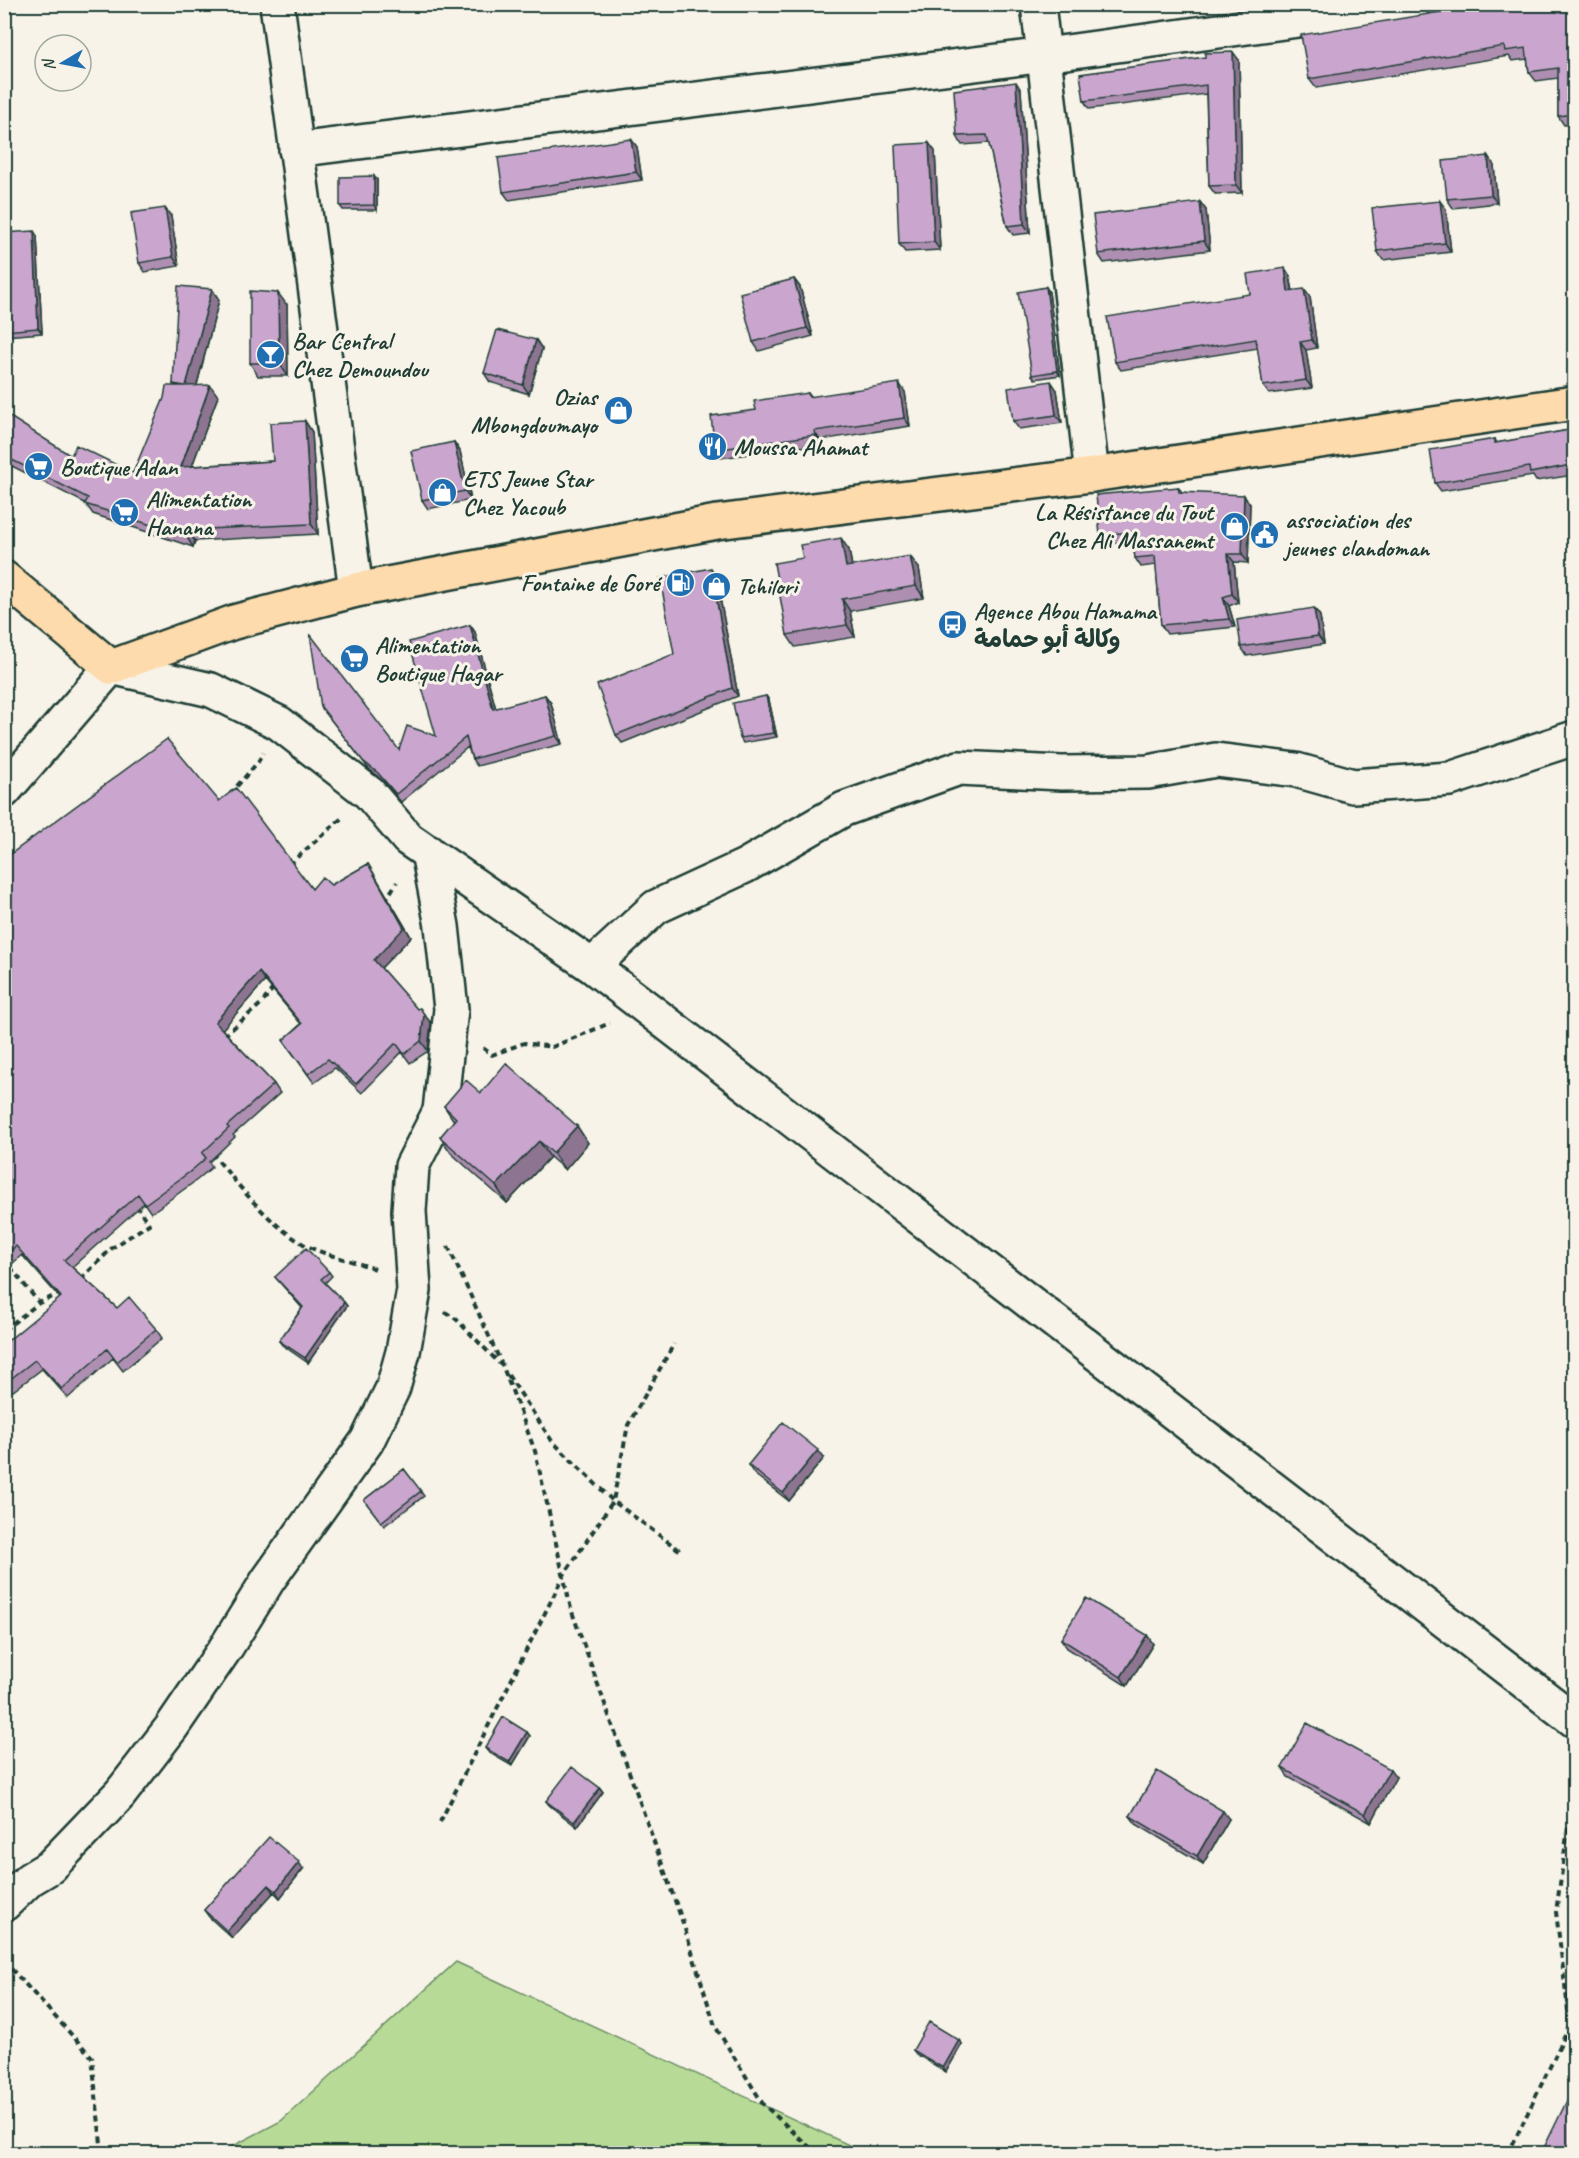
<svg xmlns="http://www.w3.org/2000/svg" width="1579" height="2158" viewBox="0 0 1579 2158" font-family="Caveat,'Playpen Sans Arabic',sans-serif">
  <rect width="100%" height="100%" fill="#f7f3e8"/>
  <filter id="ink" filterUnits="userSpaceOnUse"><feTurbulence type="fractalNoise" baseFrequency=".0167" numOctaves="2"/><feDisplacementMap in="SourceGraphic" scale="12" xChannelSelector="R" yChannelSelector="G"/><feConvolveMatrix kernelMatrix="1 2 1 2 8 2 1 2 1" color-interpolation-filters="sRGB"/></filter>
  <g filter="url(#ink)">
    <path fill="#b7db96" stroke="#6b8c65" stroke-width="1.5" d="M 456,1962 L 866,2153 L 220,2153 L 281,2121 Z"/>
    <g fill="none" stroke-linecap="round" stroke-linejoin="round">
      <defs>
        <path id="street" d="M 277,4 L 356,590
          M 1038,4 L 1092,475
          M 296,150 L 1045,55 L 1413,4
          M 111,667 L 211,690 L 279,723 L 369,793 L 408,839 L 592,966 L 1574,1720
          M 592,966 L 656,907 L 745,866 L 844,809 L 959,768 L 1062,773 L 1148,772 L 1216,760 L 1296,770 L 1353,786 L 1450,779 L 1574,738
          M 4,1904 L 30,1879 L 50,1867 L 120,1794 L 171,1728 L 227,1646 L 268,1580 L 367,1441 L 393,1388 L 403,1352 L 414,1290 L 409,1211 L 412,1166 L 440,1111 L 451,1009 L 442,926 L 428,852"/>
        <path id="secondary" d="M 4,791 L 111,667"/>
        <path id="primary" d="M 4,578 L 111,667 L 234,622 L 356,590 L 717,522 L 1092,475 L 1574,403"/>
      </defs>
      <use href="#street" stroke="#1f3d34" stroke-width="38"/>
      <use href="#secondary" stroke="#1f3d34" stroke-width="38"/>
      <use href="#primary" stroke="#1f3d34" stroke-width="38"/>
      <path stroke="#1f3d34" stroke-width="4" stroke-dasharray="6 4.5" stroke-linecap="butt" d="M 230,794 L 258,762 L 263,753
        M 290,865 L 295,859 L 342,818
        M 385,901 L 397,882
        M 224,1036 L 262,1003 L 274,987
        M 483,1048 L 492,1055 L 524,1043 L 552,1047 L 610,1023
        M 212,1153 C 238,1185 277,1235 316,1250 C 336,1258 358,1262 378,1270
        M 448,1246 L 503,1367 L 535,1451 L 571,1609 L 683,1923 L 715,2026 L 763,2104 L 817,2154
        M 4,1259 L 39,1303
        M 81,1279 L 112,1248 L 149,1224 L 135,1204
        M 445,1312 L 456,1319 L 500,1364
        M 4,1330 L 39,1303 L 60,1293
        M 508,1375 L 552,1441 L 613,1501 L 682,1552
        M 440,1822 L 564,1575 L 613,1501 L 628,1425 L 674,1344
        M 4,1961 L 92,2057 L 101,2144 L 100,2154
        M 1508,2154 L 1570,2025 L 1556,1912 L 1574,1786"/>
      <use href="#street" stroke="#f7f3e8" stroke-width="33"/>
      <use href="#secondary" stroke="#f7f3e8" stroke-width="33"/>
      <use href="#primary" stroke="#fedbac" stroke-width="33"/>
    </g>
    <path fill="#ae8fb2" stroke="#1f3d34" stroke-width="1.5" d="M 1575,4 L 1575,124 L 1564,125 L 1558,116 L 1558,78 L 1536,81 L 1529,72 L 1527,59 L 1512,61 L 1509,56 L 1316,88 L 1309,79 Z
      M 1239,60 L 1242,193 L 1215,194 L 1209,186 L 1206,94 L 1089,109 L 1084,101 Z
      M 1021,90 L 1030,233 L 1013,235 L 1007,226 L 989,143 L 962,145 L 957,136 Z
      M 631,139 L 637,147 L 642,180 L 509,200 L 503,192 Z
      M 935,151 L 940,250 L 905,252 L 899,244 Z
      M 1494,165 L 1497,203 L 1453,208 L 1447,199 Z
      M 377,180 L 377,210 L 343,210 L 340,206 Z
      M 1200,202 L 1206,210 L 1210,250 L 1104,263 L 1098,254 Z
      M 1446,209 L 1451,252 L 1383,260 L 1377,251 Z
      M 171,216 L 179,266 L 145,272 L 139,263 Z
      M 4,233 L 37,236 L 42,333 L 5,336 L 4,335 Z
      M 1290,276 L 1293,291 L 1310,297 L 1317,348 L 1306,350 L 1312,388 L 1269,394 L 1263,386 L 1258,348 L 1121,370 L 1115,362 L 1250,294 Z
      M 794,279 L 800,287 L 813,336 L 759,351 L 753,342 Z
      M 1046,287 L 1049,292 L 1060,375 L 1035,379 L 1032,375 Z
      M 212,289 L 219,300 L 197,385 L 218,396 L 192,466 L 273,461 L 305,421 L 312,432 L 318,534 L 195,541 L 193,547 L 93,514 L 85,503 L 12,466 L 11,468 L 4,464 L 4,413 L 71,456 L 133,473 L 175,386 L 173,384 Z
      M 287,305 L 288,376 L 258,376 L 250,363 Z
      M 536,340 L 542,349 L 529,394 L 490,382 L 484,373 Z
      M 1057,390 L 1062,423 L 1019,429 L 1013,421 Z
      M 905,392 L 910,426 L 820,440 L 821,444 L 721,458 L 715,450 L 756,410 L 808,393 L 811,397 Z
      M 1575,429 L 1575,478 L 1573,475 L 1536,481 L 1533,476 L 1441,491 L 1435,483 L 1495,439 L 1497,443 Z
      M 454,442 L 460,451 L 471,500 L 428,509 L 422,500 Z
      M 1178,487 L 1182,492 L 1250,504 L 1248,563 L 1234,562 L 1238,602 L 1229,606 L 1235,627 L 1167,634 L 1161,625 L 1156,565 L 1141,567 L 1135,558 L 1133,541 L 1106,544 L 1100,535 Z
      M 849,550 L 852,566 L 919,568 L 924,598 L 850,611 L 855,637 L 795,647 L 787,635 Z
      M 716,576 L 738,696 L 622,743 L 616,735 L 674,654 Z
      M 1314,608 L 1320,616 L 1324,644 L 1247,656 L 1241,647 Z
      M 470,625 L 475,632 L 496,709 L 545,695 L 551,703 L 562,744 L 477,766 L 472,759 L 468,747 L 401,802 L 383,781 L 369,769 L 321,707 L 399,750 L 436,736 Z
      M 766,696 L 769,700 L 777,737 L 743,743 L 740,738 Z
      M 219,801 L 312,889 L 331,885 L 368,864 L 374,874 L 411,937 L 381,968 L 417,1009 L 431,1023 L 428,1051 L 410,1063 L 402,1052 L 362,1093 L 335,1068 L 314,1083 L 283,1040 L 301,1024 L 265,981 L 222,1029 L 274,1084 L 280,1093 L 233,1135 L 235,1137 L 209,1162 L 212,1167 L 197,1180 L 151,1213 L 144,1203 L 72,1267 L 117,1308 L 156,1329 L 162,1338 L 123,1371 L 113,1358 L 68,1398 L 42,1369 L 4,1398 L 4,1344 L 60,1298 L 22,1255 L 4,1271 L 4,859 Z
      M 481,1093 L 577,1126 L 588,1143 L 565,1170 L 550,1157 L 507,1203 L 451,1153 L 440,1137 L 454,1121 L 444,1106 Z
      M 329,1272 L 332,1276 L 325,1283 L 344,1302 L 347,1306 L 308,1363 L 282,1345 L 279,1341 L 302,1308 L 275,1277 Z
      M 824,1458 L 789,1501 L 754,1474 L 748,1465 Z
      M 404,1469 L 424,1496 L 384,1526 L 364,1500 Z
      M 1147,1635 L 1153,1644 L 1127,1686 L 1067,1648 L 1061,1639 Z
      M 527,1732 L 530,1736 L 512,1766 L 488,1752 L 485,1748 Z
      M 1282,1768 L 1396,1777 L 1371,1823 L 1288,1777 Z
      M 600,1788 L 603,1792 L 577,1827 L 549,1805 L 546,1801 Z
      M 1130,1816 L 1229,1819 L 1203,1864 L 1136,1824 Z
      M 303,1869 L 280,1898 L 274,1892 L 232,1938 L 209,1917 L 204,1910 Z
      M 962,2044 L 946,2072 L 916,2054 L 913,2050 Z"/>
    <path fill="#8d7491" stroke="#1f3d34" stroke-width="1.5" d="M 1233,52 L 1239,60 L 1242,193 L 1236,185 Z
      M 1016,82 L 1021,90 L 1030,233 L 1024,224 Z
      M 631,139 L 637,147 L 642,180 L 636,172 Z
      M 929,143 L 935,151 L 940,250 L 934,242 Z
      M 1488,156 L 1494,165 L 1497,203 L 1491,195 Z
      M 374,176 L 377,180 L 377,210 L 374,205 Z
      M 1440,201 L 1446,209 L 1451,252 L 1445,243 Z
      M 1200,202 L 1206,210 L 1210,250 L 1204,241 Z
      M 165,208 L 171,216 L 179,266 L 173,257 Z
      M 34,231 L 37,236 L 42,333 L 38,328 Z
      M 1285,268 L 1290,276 L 1294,299 L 1288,291 Z
      M 794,279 L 800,287 L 813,336 L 807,328 Z
      M 1046,287 L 1049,292 L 1060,375 L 1057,371 Z
      M 212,289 L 219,300 L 194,396 L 186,386 Z
      M 1304,289 L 1310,297 L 1317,348 L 1312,340 Z
      M 278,293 L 287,305 L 288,376 L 279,363 Z
      M 536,340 L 542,349 L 529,394 L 523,385 Z
      M 1300,342 L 1306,350 L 1312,388 L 1306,380 Z
      M 1051,381 L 1057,390 L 1062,423 L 1056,415 Z
      M 899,383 L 905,392 L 910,426 L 904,418 Z
      M 210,385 L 218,396 L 188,477 L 181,467 Z
      M 305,421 L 312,432 L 318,534 L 311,524 Z
      M 814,431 L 820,440 L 821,444 L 815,435 Z
      M 454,442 L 460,451 L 471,500 L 465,491 Z
      M 4,456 L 12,466 L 11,468 L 4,459 Z
      M 1244,495 L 1250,504 L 1248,563 L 1242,554 Z
      M 187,530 L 195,541 L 193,547 L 186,536 Z
      M 841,538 L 849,550 L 854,579 L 846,567 Z
      M 1228,554 L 1234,562 L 1238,602 L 1232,594 Z
      M 910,556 L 919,568 L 924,598 L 916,586 Z
      M 711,568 L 716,576 L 738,696 L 732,688 Z
      M 1223,597 L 1229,606 L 1235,627 L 1229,619 Z
      M 842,599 L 850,611 L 855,637 L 847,625 Z
      M 1314,608 L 1320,616 L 1324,644 L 1318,636 Z
      M 470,625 L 475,632 L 498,717 L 493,709 Z
      M 545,695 L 551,703 L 562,744 L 556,736 Z
      M 766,696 L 769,700 L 777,737 L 774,733 Z
      M 368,864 L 374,874 L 411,937 L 380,969 L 374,960 Z
      M 259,972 L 265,981 L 221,1031 L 215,1022 Z
      M 424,1014 L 431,1023 L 428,1051 L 421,1041 Z
      M 577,1126 L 588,1143 L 565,1170 L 553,1153 Z
      M 539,1141 L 550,1157 L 507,1203 L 496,1186 Z
      M 344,1302 L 347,1306 L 308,1363 L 305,1358 Z
      M 818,1450 L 824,1458 L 789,1501 L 783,1493 Z
      M 1147,1635 L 1153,1644 L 1127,1686 L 1121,1677 Z
      M 527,1732 L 530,1736 L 512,1766 L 509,1762 Z
      M 1390,1769 L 1396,1777 L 1371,1823 L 1365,1814 Z
      M 600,1788 L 603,1792 L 577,1827 L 574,1822 Z
      M 1223,1811 L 1229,1819 L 1203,1864 L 1197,1856 Z
      M 299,1862 L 303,1869 L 280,1898 L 276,1891 Z
      M 269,1885 L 274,1892 L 232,1938 L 227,1931 Z
      M 959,2040 L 962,2044 L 946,2072 L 943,2068 Z"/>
    <path fill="#caa6cf" stroke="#1f3d34" stroke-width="1.5" d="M 1489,4 L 1575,4 L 1575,114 L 1558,116 L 1558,68 L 1529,72 L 1526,48 L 1505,51 L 1504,46 L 1309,79 L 1301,35 Z
      M 1233,52 L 1236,185 L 1209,186 L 1206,85 L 1084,101 L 1080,74 L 1205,57 L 1205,53 Z
      M 1016,82 L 1024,224 L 1007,226 L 987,135 L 957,136 L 954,90 Z
      M 631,139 L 636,172 L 503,192 L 498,158 Z
      M 929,143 L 934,242 L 899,244 L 895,145 Z
      M 1488,156 L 1491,195 L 1447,199 L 1443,161 Z
      M 374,176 L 374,205 L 340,206 L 340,177 Z
      M 1440,201 L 1445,243 L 1377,251 L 1372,208 Z
      M 1200,202 L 1204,241 L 1098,254 L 1093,215 Z
      M 165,208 L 173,257 L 139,263 L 131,213 Z
      M 34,231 L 38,328 L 4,331 L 4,233 Z
      M 1285,268 L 1288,291 L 1304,289 L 1312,340 L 1300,342 L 1306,380 L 1263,386 L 1256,339 L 1115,362 L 1107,317 L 1250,294 L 1247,274 Z
      M 794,279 L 807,328 L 753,342 L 740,293 Z
      M 178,286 L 212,289 L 186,386 L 210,385 L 181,467 L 273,461 L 270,423 L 305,421 L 311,524 L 187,530 L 186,536 L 85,504 L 88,498 L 4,456 L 4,413 L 71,456 L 76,445 L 133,473 L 164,398 L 166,386 L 185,386 L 173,384 Z
      M 1046,287 L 1057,371 L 1032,375 L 1018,292 Z
      M 250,291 L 278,293 L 279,363 L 250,363 Z
      M 497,330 L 536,340 L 523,385 L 484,373 Z
      M 1051,381 L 1056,415 L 1013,421 L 1008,388 Z
      M 899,383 L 904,418 L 814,431 L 815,435 L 715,450 L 711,416 L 756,410 L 754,401 L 808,393 L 809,397 Z
      M 1575,429 L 1575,476 L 1573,476 L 1571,465 L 1530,473 L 1529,467 L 1435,483 L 1430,450 L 1495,439 L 1495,443 Z
      M 454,442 L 465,491 L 422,500 L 411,451 Z
      M 1178,487 L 1179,492 L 1244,495 L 1242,554 L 1228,554 L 1232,594 L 1223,597 L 1229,619 L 1161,625 L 1155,556 L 1135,558 L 1132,532 L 1100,535 L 1096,495 Z
      M 841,538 L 846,567 L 910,556 L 916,586 L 842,599 L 847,625 L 787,635 L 774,563 L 803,558 L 800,545 Z
      M 711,568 L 732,688 L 616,735 L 597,685 L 674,654 L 660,578 Z
      M 1314,608 L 1318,636 L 1241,647 L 1237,620 Z
      M 470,625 L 493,709 L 545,695 L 556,736 L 472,759 L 466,737 L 396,794 L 378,773 L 363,761 L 321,707 L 310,634 L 399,750 L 407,726 L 436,736 L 409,642 Z
      M 766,696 L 774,733 L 740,738 L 733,703 Z
      M 167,739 L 219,801 L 236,788 L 312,889 L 322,877 L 331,885 L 368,864 L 404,928 L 374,960 L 417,1009 L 420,1008 L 424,1014 L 421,1041 L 404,1054 L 396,1043 L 356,1084 L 328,1059 L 308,1074 L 283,1040 L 302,1024 L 259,972 L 215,1022 L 274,1084 L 227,1126 L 229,1128 L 202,1153 L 206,1158 L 191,1171 L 145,1204 L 138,1194 L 64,1260 L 117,1308 L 129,1297 L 156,1329 L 117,1362 L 107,1349 L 62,1389 L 35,1360 L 4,1384 L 4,1344 L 61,1297 L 16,1246 L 4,1256 L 4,859 Z
      M 506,1063 L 577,1126 L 553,1153 L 539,1141 L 496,1186 L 440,1137 L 456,1118 L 444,1106 L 466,1080 L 481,1093 Z
      M 306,1248 L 329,1272 L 321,1279 L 344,1302 L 305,1358 L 279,1341 L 303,1307 L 275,1277 Z
      M 783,1422 L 818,1450 L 783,1493 L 748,1465 Z
      M 404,1469 L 421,1491 L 381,1522 L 364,1500 Z
      M 1086,1598 L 1147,1635 L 1121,1677 L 1061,1639 Z
      M 503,1717 L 527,1732 L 509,1762 L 485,1748 Z
      M 1307,1723 L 1390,1769 L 1365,1814 L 1282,1768 Z
      M 572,1767 L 600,1788 L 574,1822 L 546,1801 Z
      M 1157,1771 L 1223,1811 L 1197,1856 L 1130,1816 Z
      M 269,1837 L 299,1862 L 276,1891 L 269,1885 L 227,1931 L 204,1910 Z
      M 929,2022 L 959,2040 L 943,2068 L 913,2050 Z
      M 1575,2084 L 1575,2154 L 1541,2154 Z
      M 1329,2147 L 1340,2154 L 1325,2154 Z
      M 55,2148 L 59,2154 L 48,2154 Z"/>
  </g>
  <defs>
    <symbol id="bar-disc" viewBox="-11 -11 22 22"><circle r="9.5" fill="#1f6fb2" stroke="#f7f3e8"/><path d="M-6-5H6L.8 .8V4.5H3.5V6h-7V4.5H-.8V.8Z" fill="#fff"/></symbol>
    <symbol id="shop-disc" viewBox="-11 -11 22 22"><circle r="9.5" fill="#1f6fb2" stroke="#f7f3e8"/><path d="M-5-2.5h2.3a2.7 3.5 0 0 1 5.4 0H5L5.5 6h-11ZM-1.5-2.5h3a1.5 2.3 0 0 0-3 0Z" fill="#fff"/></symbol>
    <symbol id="restaurant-disc" viewBox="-11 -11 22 22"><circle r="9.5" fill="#1f6fb2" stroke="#f7f3e8"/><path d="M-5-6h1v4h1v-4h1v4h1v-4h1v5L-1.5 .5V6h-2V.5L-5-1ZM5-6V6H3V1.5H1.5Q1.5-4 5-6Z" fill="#fff"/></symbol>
    <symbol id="supermarket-disc" viewBox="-11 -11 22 22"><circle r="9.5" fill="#1f6fb2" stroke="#f7f3e8"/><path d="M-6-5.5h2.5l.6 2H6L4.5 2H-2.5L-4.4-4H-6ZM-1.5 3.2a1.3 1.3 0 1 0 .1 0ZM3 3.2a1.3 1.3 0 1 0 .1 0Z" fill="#fff"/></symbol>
    <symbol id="civic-disc" viewBox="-11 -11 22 22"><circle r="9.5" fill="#1f6fb2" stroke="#f7f3e8"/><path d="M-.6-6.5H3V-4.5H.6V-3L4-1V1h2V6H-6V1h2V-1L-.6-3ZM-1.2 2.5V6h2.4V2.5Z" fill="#fff"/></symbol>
    <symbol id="fuel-disc" viewBox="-11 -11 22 22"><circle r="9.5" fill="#1f6fb2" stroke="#f7f3e8"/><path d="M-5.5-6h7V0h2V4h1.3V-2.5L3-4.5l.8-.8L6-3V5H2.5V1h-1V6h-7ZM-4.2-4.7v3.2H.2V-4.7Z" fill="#fff"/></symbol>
    <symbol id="bus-disc" viewBox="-11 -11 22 22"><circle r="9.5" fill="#1f6fb2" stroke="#f7f3e8"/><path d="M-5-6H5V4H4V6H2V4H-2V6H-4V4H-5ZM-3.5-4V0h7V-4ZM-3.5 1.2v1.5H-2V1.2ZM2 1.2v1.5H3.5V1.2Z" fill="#fff"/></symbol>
  </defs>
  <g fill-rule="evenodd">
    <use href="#bar-disc" x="254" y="338" width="33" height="33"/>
    <use href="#shop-disc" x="602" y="394" width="33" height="33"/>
    <use href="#restaurant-disc" x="696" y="430" width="33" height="33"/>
    <use href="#supermarket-disc" x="22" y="450" width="33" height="33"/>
    <use href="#shop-disc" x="426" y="476" width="33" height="33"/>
    <use href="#supermarket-disc" x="108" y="496" width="33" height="33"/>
    <use href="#shop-disc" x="1218" y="510" width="33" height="33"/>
    <use href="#civic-disc" x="1248" y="518" width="33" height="33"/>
    <use href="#fuel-disc" x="664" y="566" width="33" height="33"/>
    <use href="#shop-disc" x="700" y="570" width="33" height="33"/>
    <use href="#bus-disc" x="936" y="608" width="33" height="33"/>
    <use href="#supermarket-disc" x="338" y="642" width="33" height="33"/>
  </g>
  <g text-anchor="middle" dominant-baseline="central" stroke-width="6" stroke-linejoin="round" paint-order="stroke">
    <g font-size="24" font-weight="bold" fill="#1f3d34" stroke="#f7f3e8" text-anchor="start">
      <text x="292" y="341">Bar Central<tspan x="292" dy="28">Chez Demoundou</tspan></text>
      <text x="597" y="397" text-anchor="end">Ozias<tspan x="597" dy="28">Mbongdoumayo</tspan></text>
      <text x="734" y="447">Moussa Ahamat</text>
      <text x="60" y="467">Boutique Adan</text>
      <text x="463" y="479">ETS Jeune Star<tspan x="463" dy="28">Chez Yacoub</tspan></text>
      <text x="146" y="499">Alimentation<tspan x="146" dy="28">Hanana</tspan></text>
      <text x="1213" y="512" text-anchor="end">La Résistance du Tout<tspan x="1213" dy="28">Chez Ali Massanemt</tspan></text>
      <text x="1285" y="520">association des<tspan x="1285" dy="28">jeunes clandoman</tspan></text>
      <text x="659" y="583" text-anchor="end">Fontaine de Goré</text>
      <text x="737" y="586">Tchilori</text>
      <text x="974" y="611">Agence Abou Hamama<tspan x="974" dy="28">وكالة أبو حمامة</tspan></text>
      <text x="375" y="645">Alimentation<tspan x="375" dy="28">Boutique Hagar</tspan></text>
    </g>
  </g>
  <rect width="1579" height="2158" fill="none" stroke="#f7f3e8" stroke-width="24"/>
  <rect x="12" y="12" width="1555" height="2134" fill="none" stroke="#1f3d34" stroke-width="2" filter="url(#ink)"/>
  <g transform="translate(63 63) rotate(260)"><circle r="28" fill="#f7f3e8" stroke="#a1aaa0" stroke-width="1.5"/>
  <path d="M0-4.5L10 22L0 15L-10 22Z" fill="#1f6fb2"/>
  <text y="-9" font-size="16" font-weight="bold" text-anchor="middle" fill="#1f3d34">N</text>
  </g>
</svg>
